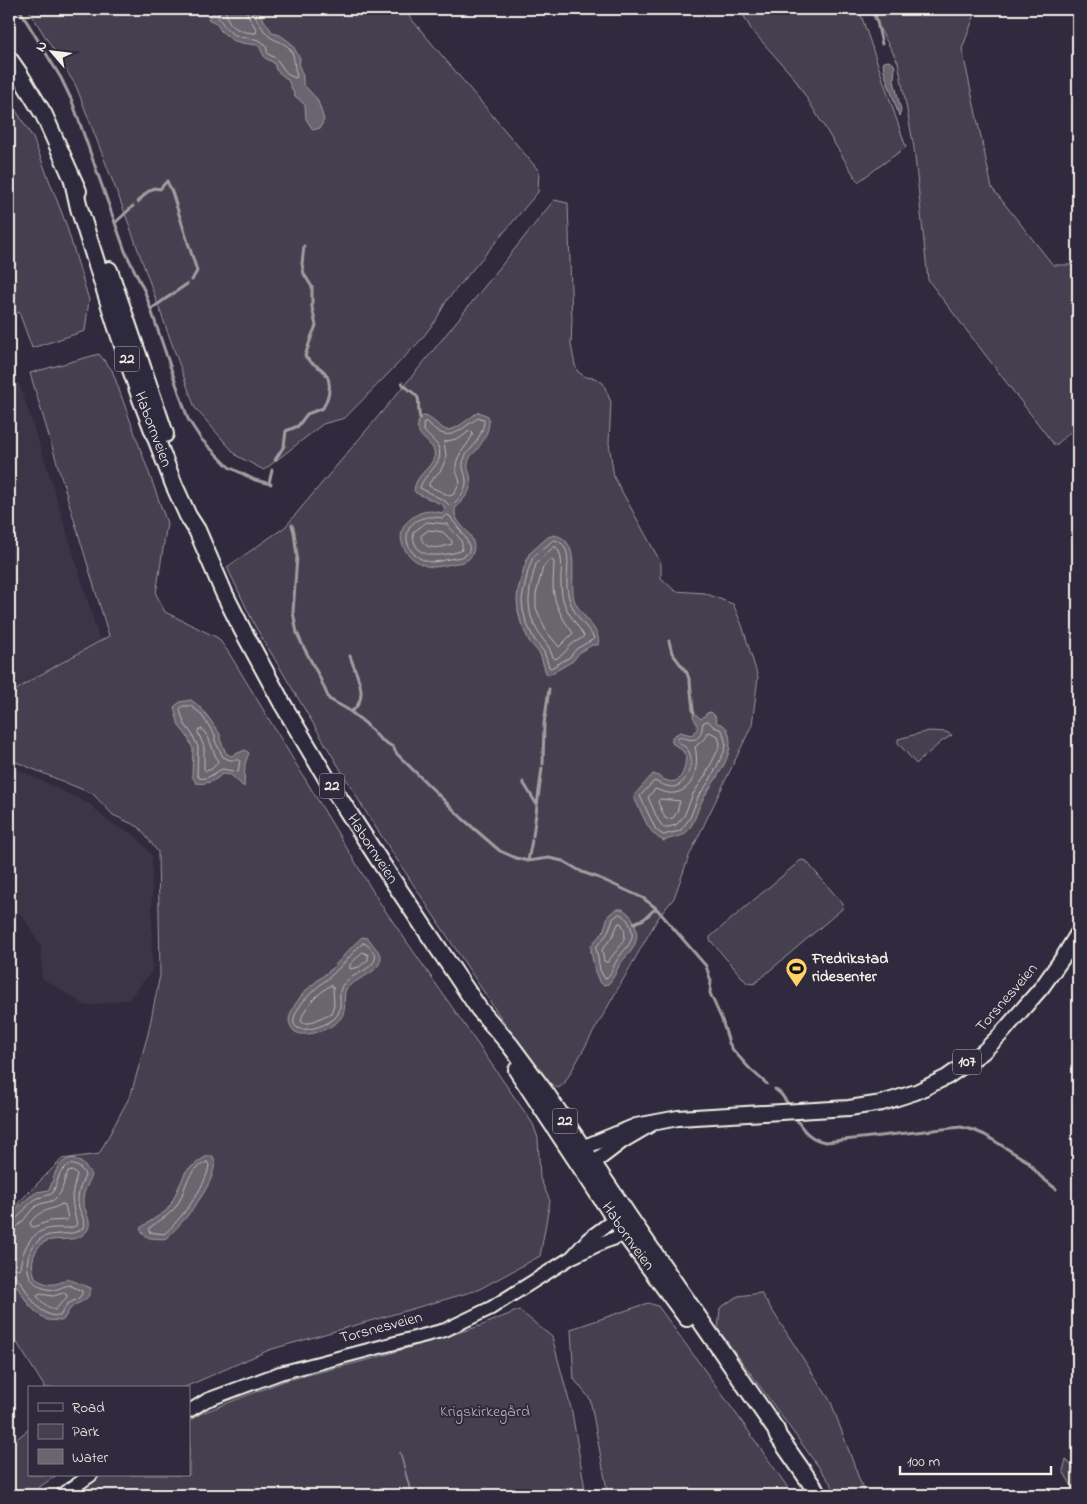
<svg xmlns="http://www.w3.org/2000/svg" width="1087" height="1504" viewBox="0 0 1087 1504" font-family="'Indie Flower',sans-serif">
  <rect width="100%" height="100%" fill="#2f2a3d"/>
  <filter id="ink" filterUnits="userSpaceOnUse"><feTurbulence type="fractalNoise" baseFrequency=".02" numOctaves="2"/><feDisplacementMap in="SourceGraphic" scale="10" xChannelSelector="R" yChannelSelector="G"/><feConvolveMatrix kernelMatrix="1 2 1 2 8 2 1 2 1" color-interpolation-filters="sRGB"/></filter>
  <g filter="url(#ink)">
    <path fill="#3b3647" d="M 19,383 L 48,470 L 100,641 L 31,679 L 9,694 L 9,386 Z
      M 9,765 L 91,805 L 108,822 L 135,835 L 152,856 L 152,971 L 129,999 L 86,1006 L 42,978 L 41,946 L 22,915 L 9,909 Z"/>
    <path fill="#454050" stroke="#9c989c" d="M 28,9 L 403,9 L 539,171 L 538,192 L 447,300 L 436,320 L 420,341 L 345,418 L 323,424 L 264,470 L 237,456 L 195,408 L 123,208 L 76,86 Z
      M 740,9 L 859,9 L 906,147 L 858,182 L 795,79 L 751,29 Z
      M 869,9 L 977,9 L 962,49 L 992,188 L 1053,265 L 1078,265 L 1078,425 L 1055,446 L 928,280 L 914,148 L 898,62 Z
      M 9,99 L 33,138 L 66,224 L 89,300 L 85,331 L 32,348 L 19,312 L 9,316 Z
      M 554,200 L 568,203 L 572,320 L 571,345 L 575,365 L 578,372 L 586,377 L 595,378 L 603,383 L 611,402 L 609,443 L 614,477 L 661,563 L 661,578 L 675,591 L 704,593 L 733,604 L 742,625 L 758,677 L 752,725 L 689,856 L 674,898 L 658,918 L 564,1084 L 558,1088 L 547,1082 L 499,1015 L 367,814 L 255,626 L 227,567 L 285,527 L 423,363 Z
      M 99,354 L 112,370 L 167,523 L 156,594 L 165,612 L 218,638 L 229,653 L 380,903 L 533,1124 L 538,1138 L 540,1178 L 550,1201 L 540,1256 L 478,1290 L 269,1350 L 183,1388 L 43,1388 L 44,1386 L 9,1330 L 9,1219 L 19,1202 L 62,1159 L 99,1154 L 131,1094 L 148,1034 L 160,975 L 158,852 L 139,827 L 113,815 L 93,794 L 9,759 L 9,695 L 31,680 L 109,636 L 30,373 Z
      M 929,731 L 946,732 L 952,735 L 941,742 L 916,764 L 898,743 L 898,739 Z
      M 801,860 L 806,861 L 843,904 L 842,909 L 754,984 L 747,983 L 710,940 L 710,937 Z
      M 761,1293 L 831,1402 L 864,1492 L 862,1495 L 839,1495 L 718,1329 L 720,1308 L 738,1296 Z
      M 648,1303 L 658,1306 L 740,1419 L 793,1495 L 608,1495 L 590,1399 L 574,1379 L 571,1329 Z
      M 519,1310 L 552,1337 L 572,1412 L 586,1495 L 412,1495 L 400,1452 L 411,1495 L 73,1495 L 102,1475 L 189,1475 L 189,1421 L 202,1413 L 284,1381 L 375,1358 L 480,1326 Z
      M 29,1429 L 29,1475 L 57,1475 L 28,1495 L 9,1495 L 9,1445 Z
      M 1066,1459 L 1078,1474 L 1078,1495 L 1077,1495 L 1063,1471 Z"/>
    <path fill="#6a6670" stroke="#a19ea0" d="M 215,9 L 256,9 L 273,33 L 280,35 L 291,43 L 300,58 L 299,66 L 303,76 L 303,84 L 317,99 L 320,107 L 324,120 L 320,128 L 313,130 L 306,119 L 305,105 L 295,96 L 288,80 L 276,70 L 274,63 L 265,58 L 259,46 L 257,45 L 242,43 L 232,40 L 221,31 L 216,23 L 208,19 C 210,15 214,13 215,9 Z
      M 889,61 L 894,64 L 895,68 L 894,80 L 901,110 L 899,116 L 884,72 L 883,62 Z
      M 479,412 L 488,416 C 492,427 483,442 476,451 C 473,454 470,456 469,460 C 467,467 468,469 470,475 C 474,491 464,498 455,509 C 453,526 479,533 473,552 C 469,563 462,562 452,564 C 446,565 439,567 433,567 C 415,566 395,547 403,528 C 405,523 409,520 413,517 C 423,510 431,510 442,513 L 445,509 L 443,505 L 416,493 L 414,490 C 416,474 431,469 434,457 C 437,446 423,441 419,432 C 418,429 417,427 418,424 C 422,403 439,430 448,430 C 459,429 469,417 479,412 Z
      M 554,535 C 582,540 569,578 574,599 C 578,613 603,631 598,645 L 592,645 L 579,653 L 573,661 L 549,675 L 546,673 L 540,654 L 529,641 L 521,623 L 518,611 L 517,599 L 518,590 L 523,571 L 529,554 L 548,537 Z
      M 191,700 C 204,708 211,722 220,734 L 220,739 L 226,753 L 231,756 L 245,750 L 249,753 L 245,764 L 244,787 L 231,775 L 222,774 C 216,781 205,785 196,783 L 192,776 L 193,749 L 187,736 L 179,726 L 174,707 L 180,702 Z
      M 711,712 L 715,716 L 717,723 C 725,725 727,727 729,735 C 735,758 712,782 702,801 C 696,812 694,828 683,835 C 679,837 670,838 664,841 C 647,834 643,813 634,798 L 635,794 L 653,774 C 659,775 662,780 668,781 C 683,785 685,766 686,756 L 682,750 L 672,743 L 672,737 L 680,732 L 691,735 C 701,728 697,726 693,716 L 694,713 L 701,719 L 707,713 Z
      M 617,909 L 622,909 C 636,916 641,935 633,948 C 630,954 624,958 620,964 C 616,971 614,979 608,984 L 603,985 L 599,981 L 595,972 L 591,951 L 591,945 L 603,932 L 608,916 L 612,912 Z
      M 362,937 L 368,938 L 381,955 C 382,974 356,977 346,989 C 342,998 348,1008 341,1018 C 334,1028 303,1041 293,1030 C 291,1027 289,1024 289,1020 C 290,1011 296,1003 301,996 C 307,988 322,977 330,970 C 341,960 350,947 362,937 Z
      M 208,1156 L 213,1156 C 223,1177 181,1226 165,1239 L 150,1238 L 144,1235 L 140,1228 L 166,1211 L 171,1204 L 186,1171 L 202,1159 Z
      M 73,1158 L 82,1163 L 91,1173 C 90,1184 82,1191 83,1203 C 85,1212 94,1223 86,1232 C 72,1248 45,1229 35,1253 C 31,1262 32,1270 36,1279 C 50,1287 55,1285 68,1279 L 91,1288 C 89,1303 78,1301 71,1308 C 68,1311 66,1316 64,1319 L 61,1321 L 47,1320 L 37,1313 L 29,1305 L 9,1275 L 9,1221 L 18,1207 L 28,1198 L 37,1192 L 49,1190 C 56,1175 54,1162 73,1158 Z"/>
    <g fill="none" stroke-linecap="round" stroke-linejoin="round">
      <path stroke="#bdb9b8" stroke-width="1" d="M 220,9 L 218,17 C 223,24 227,31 235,35 C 244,40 261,36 266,46 C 267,49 267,52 268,54 C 272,56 276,58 278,61 C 284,69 287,76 296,78 L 297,76 C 293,66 296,57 290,49 C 283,41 276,42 269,36 C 264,32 253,15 253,9
        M 226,9 C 225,26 240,33 256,33 L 257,30 L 248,16 L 246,9
        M 479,418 L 484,419 C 485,428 477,441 472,448 C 469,451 466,453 465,457 C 460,468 465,470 466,480 C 467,491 458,501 450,506 L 445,501 L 420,488 C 423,474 444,465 439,449 C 436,438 419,434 424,422 L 427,422 C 431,425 435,430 439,432 C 455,441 466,423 479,418 Z
        M 470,431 L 473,433 C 469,446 457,452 456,466 C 455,472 459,477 460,482 L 454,494 L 450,496 L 429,486 L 429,483 L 441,470 L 445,461 L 446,455 L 444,442 L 460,438 Z
        M 447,515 L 450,516 C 456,528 487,555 455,558 C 447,559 439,562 432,562 C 397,558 397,509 442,518 Z
        M 427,522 L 447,524 C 453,533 466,539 461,551 C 442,556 413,562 413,533 Z
        M 429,530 L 443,532 L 452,541 L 452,544 C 441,548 423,552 421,536 Z
        M 555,540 C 574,545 566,571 567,586 C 568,600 573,611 582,622 C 586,627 591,632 594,638 L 592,640 L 576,649 L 570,657 L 551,668 L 549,667 L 544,652 L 534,639 L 526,622 L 523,610 L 522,599 L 528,571 L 533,557 L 551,542 Z
        M 554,547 L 556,547 C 565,557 560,573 561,586 C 562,610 573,617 584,636 C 581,640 575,641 571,645 C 564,652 565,654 555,659 C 551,656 551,650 548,646 C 524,616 526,599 536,564 L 539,560 Z
        M 550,560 L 552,560 L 554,562 C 554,570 553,578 553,586 C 554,605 562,618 573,633 L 559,647 L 546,631 L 536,608 L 536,594 L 543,567 Z
        M 183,706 L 191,706 L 200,713 L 215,735 L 215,741 L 223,757 L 230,760 L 240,760 L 238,772 L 222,769 C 214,773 208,780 199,778 L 197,774 L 198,747 L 192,734 L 184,723 L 180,710 Z
        M 708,721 L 714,727 L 722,730 L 726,745 L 724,752 L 710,780 L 698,797 L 690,818 L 680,831 L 663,835 L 656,830 L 640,796 L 654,781 C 660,783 666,787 673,787 C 686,786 695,763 689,752 C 687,747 682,745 678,742 L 677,739 L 681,737 C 695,742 701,741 703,723 Z
        M 199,729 L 202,729 L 208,737 L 218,762 L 212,769 L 206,771 L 204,769 L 204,747 L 198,732 Z
        M 709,732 L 718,736 L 720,744 L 718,750 L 705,776 L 693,794 L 684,816 L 676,825 L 664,828 L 658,820 L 648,797 L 655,789 C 661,791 668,794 675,793 C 696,789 699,763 695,747 L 703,740 Z
        M 661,799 L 680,801 L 677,812 L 673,818 L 667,819 L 665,818 L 658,802 L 659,800 Z
        M 619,914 C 624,915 625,917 628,921 C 639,940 626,946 617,960 C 613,966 611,976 605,979 L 600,970 L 596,947 L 607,934 L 613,919 Z
        M 619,923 L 621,923 C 632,939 616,949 608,962 L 606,962 L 604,961 L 602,950 L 612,937 Z
        M 363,943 C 369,944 373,952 376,956 C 373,971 354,973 345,982 C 334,992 346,1007 335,1018 C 323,1029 280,1040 298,1009 C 308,992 326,982 339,968 C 347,960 354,951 363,943 Z
        M 363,952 L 368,955 L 368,960 L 359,967 L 350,969 L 350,965 Z
        M 331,985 L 333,987 L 334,1005 L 331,1013 L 310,1023 L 303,1023 L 301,1021 C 304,1006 319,993 331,985 Z
        M 207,1162 L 209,1165 C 207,1185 180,1221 164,1234 L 149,1232 L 149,1228 C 157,1222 167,1217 174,1209 C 188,1192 182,1173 207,1162 Z
        M 62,1204 L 65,1205 L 68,1218 L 67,1220 L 50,1221 L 33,1227 L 31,1226 L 30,1223 C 41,1208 49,1212 62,1204 Z
        M 9,1223 C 17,1222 25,1207 33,1201 C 39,1196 46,1197 53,1193 L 60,1173 L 68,1165 C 75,1163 84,1169 85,1176 C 80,1186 76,1196 79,1208 C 82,1215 85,1221 83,1228 C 70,1239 52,1229 39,1240 C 22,1254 23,1283 46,1289 C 49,1289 51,1290 54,1290 C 59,1289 64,1286 69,1285 L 82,1291 L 82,1294 L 78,1299 L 67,1304 L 60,1316 C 31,1318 25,1275 9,1273
        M 9,1230 C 21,1229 26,1214 35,1207 C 42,1201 51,1204 57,1197 C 64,1191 63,1179 68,1172 L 72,1171 L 77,1174 L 72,1195 L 73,1207 L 77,1225 C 71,1229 63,1228 55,1228 C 31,1229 23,1248 20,1268 L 18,1269 L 9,1267
        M 64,1293 L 66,1294 L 67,1297 L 55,1310 C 48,1308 42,1302 37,1296 L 40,1294 L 53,1296 Z"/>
      <path stroke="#a19ea0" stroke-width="3" d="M 19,9 L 61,78 L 72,101 L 125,251 L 145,292 L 188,419 L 201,439 L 229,467 L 255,480 L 271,484
        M 874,9 L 882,44
        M 138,202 L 146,193 L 154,188 L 160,189 L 167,181 L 172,192 L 197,271 L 192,280
        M 115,223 L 133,206
        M 151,309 L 187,284
        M 402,383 C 406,388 415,393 418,398 C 419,401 418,412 420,418
        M 275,460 L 284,446 L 286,431 L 298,426 L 307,414 L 323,408 C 330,395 334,378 320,368 C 314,364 309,362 305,356 L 312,335 L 316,326 L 312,307 L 312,287 L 304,274 L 302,264 L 304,246
        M 269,483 L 272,470
        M 292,525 L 294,532 L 297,556 L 293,612 L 297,633 L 303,646 L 320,678 L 329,699 L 347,709 L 365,723 L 380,739 L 393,747 L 397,754 L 463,819 L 500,851 L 516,858 L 528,861 L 549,858 L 563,861 L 582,872 L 599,878 L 643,898 L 656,908 L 706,966 L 711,981 L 710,993 L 722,1020 L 729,1043 L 733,1050 L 750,1069 L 767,1084
        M 669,641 L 672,653 L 687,673 L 690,682 L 693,710 L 694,713
        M 350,656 C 356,675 371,697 351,712
        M 543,764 L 544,724 L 549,689
        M 523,782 L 537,805
        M 533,836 L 542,768
        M 528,861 L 532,840
        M 634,923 L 644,919 L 656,908
        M 775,1089 L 781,1094 L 789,1105
        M 797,1120 C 804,1132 812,1140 826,1142 L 961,1127 L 973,1130 L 985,1135 L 1027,1161 L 1040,1176 L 1056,1189
        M 1074,1199 L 1078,1201"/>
      <defs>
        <path id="secondary" d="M 189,1411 L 207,1400 L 280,1373 L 445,1330 L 491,1308 L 572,1257 L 604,1242 L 621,1236 L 625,1234 L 631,1220 L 615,1219 L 588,1239 L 572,1257
          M 62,1495 L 91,1475"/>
        <path id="primary" d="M 651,1124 L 622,1141 L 593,1163 L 577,1161 L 582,1148 L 636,1126 L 678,1118 L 849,1108 L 882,1103 L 916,1092 L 947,1077 L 983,1052 L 1001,1034 L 1042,987 L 1064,956 L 1078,933"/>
        <g id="highway">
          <path d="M 9,59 L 18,72 L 44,115 L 78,191"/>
          <path id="s1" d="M 73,181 L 79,208 L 116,325 L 141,399 L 174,485 L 188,516 L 197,530 L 224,593 L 242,629 L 282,703 L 330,784 L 381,863 L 479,1009 L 510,1045 L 547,1095 L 631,1220 L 776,1430 L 778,1436 L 819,1495"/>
          <path d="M 109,270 L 165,434"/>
          <path id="s2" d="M 517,1070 L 625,1234 L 687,1318"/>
        </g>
      </defs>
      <use href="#secondary" stroke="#f4f1e8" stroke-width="16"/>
      <use href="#primary" stroke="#f4f1e8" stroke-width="18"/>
      <use href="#highway" stroke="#f4f1e8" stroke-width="20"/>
      <use href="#secondary" stroke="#2f2a3d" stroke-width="12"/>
      <use href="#primary" stroke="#2f2a3d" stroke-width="14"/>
      <use href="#highway" stroke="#2f2a3d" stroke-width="16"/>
    </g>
  </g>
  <defs>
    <symbol id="stadium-pin" viewBox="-11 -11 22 30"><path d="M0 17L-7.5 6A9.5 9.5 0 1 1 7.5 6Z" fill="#ffd166" stroke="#2f2a3d"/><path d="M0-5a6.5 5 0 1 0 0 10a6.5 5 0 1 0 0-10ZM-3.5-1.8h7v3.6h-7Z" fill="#111"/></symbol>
  </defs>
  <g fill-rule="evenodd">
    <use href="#stadium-pin" x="784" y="956" width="25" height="34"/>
  </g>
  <g text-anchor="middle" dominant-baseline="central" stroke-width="4" stroke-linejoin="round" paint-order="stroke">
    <g fill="#2f2a3d" stroke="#b9b5b5" stroke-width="1">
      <rect x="114.5" y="346.5" width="25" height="25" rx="4"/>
      <rect x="319.5" y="773.5" width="25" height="25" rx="4"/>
      <rect x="953" y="1049.5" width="28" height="25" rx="4"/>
      <rect x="552.5" y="1108.5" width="25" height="25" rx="4"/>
    </g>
    <g font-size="15" font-weight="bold" fill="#f4f1e8">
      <text x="127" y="359">22</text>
      <text x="332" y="786">22</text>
      <text x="967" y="1062">107</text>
      <text x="565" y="1121">22</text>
    </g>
    <g font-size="16" fill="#f4f1e8" stroke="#2f2a3d">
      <text stroke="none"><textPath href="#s1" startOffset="261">Habornveien</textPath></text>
      <text stroke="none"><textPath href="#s1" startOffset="736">Habornveien</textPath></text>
      <text transform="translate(1007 998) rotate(-49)">Torsnesveien</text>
      <text stroke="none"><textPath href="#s2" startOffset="200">Habornveien</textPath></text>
      <text transform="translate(381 1328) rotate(-15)">Torsnesveien</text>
    </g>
    <g font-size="16" font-weight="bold" fill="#f4f1e8" stroke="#2f2a3d" text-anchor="start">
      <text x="812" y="959">Fredrikstad<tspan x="812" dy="18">ridesenter</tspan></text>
    </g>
    <g font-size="16" fill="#b7b3b3" stroke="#2f2a3d">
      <text x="485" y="1412">Krigskirkegård</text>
    </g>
  </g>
  <rect width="1087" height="1504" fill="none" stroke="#2f2a3d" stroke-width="30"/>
  <rect x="15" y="15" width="1057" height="1474" fill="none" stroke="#f4f1e8" stroke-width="2" filter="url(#ink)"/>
  <rect x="28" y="1386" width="162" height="90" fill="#2f2a3d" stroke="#7e7a81"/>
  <rect x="38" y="1403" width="25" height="8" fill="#2f2a3d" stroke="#7e7a81"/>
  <text x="72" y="1412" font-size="15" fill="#f4f1e8">Road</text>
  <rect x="38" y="1424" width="25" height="15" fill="#454050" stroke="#7e7a81"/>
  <text x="72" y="1436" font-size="15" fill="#f4f1e8">Park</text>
  <rect x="38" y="1449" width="25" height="15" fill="#6a6670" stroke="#7e7a81"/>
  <text x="72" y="1462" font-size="15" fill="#f4f1e8">Water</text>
  <g transform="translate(52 52) rotate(298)" stroke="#2f2a3d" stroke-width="4" paint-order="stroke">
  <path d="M0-4L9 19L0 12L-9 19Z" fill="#f4f1e8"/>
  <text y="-8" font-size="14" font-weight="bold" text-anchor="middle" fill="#f4f1e8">N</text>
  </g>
  <path d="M900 1466v8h151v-8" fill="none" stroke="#f4f1e8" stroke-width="2.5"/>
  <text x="907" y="1466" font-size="15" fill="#f4f1e8" stroke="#2f2a3d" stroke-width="4" paint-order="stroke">100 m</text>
</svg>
